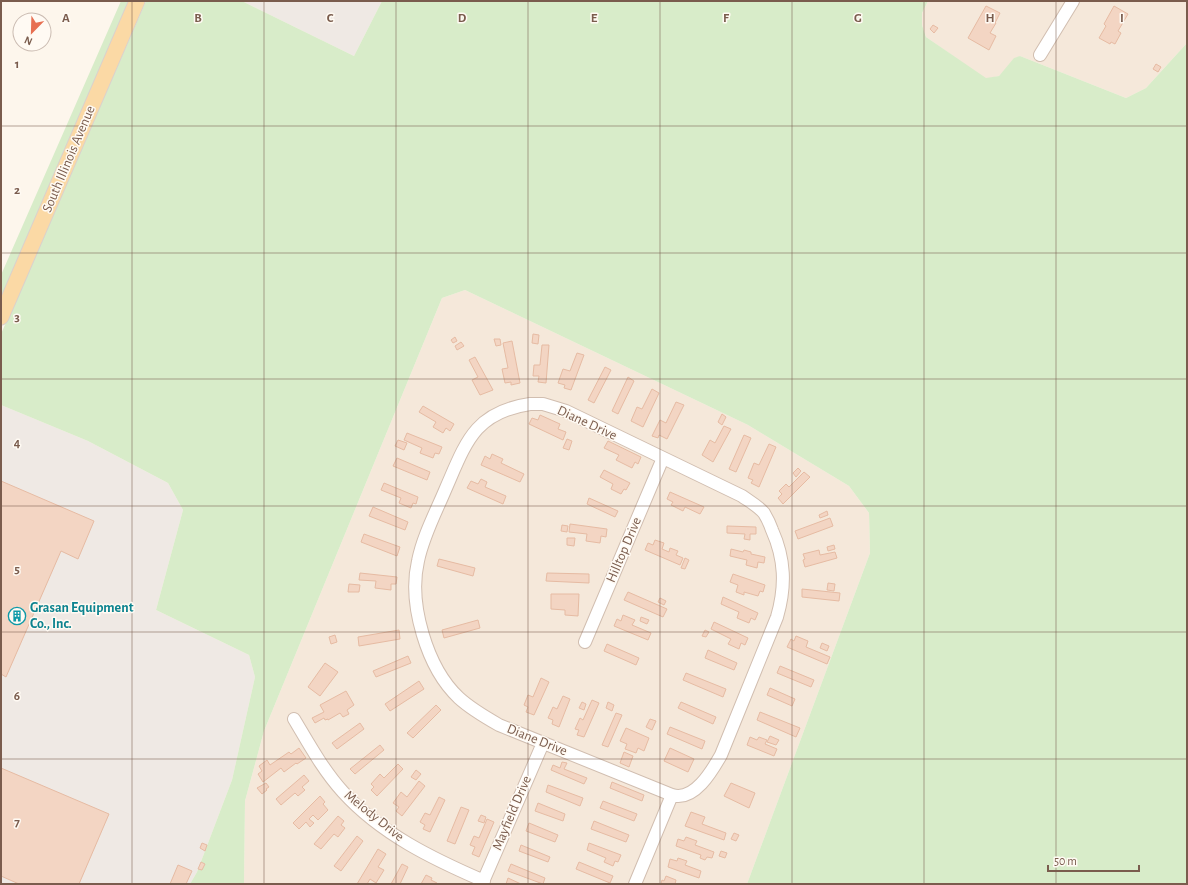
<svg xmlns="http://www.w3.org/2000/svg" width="1188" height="885" viewBox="0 0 1188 885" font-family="'Alegreya Sans',sans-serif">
  <rect width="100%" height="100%" fill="#fdf6ec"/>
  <path fill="#f5e8da" d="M 928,1 L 1187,1 L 1187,43 L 1146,88 L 1126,98 L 1020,56 L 999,76 L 986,79 L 926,37 L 922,25 L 922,13 Z
    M 465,290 L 748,425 L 849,486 L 869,513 L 870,553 L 747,884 L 244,884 L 245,801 L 264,731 L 442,298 Z"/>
  <path fill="#efe9e4" d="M 242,1 L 382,1 L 354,56 Z
    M 1,405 L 88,441 L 168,483 L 183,510 L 156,610 L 249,655 L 255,677 L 232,780 L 197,872 L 190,884 L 1,884 Z"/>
  <path fill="#d8ecc9" d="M 121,1 L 130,1 L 1,301 L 1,275 Z
    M 146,1 L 242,1 L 354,56 L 382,1 L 928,1 L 922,13 L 922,25 L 926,37 L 986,78 L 999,76 L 1014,58 L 1020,56 L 1126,98 L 1146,88 L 1187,43 L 1187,884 L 747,884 L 870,553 L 869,513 L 849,486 L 748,425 L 465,290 L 442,298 L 264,731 L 245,801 L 244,884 L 190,884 L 197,872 L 232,780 L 255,677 L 249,655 L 156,610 L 183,510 L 168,483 L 88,441 L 1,405 L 1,334 Z"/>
  <path fill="#f3d5c3" stroke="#e6bba3" d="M 986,6 L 1000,13 L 995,23 L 996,23 L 990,33 L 996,36 L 989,50 L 968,38 Z
    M 1114,6 L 1128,14 L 1118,31 L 1121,33 L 1115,44 L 1111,42 L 1110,44 L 1099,38 L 1106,26 L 1104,24 Z
    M 933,25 L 938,28 L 934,33 L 930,29 Z
    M 1156,64 L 1161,67 L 1158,72 L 1153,69 Z
    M 533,334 L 539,335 L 538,344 L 532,343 Z
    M 455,337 L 457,341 L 453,343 L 451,340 Z
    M 494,339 L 500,339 L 501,345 L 496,346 Z
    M 512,341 L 520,383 L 511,385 L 511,382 L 505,383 L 502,369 L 508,368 L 503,343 Z
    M 461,342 L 464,346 L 457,350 L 455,346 Z
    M 542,345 L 549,345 L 546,383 L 538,382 L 539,376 L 533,376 L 534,365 L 540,365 Z
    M 577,353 L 584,355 L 571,390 L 564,388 L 565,385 L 558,383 L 563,369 L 570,371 Z
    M 475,357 L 493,390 L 480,395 L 472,380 L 478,377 L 469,360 Z
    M 605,367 L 611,370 L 594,403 L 588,400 Z
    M 628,377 L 634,381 L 618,414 L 612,411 Z
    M 652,389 L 659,393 L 643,427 L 631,421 L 637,407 L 642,409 Z
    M 676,402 L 684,405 L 667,439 L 659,435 L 658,438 L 652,436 L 660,420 L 666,423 Z
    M 423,406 L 454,424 L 450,431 L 446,428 L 443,433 L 433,427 L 436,422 L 419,412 Z
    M 722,414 L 726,417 L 722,425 L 718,422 Z
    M 540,415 L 560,424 L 558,429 L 566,432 L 563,440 L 529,424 L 532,418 L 538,420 Z
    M 724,426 L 731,429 L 713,462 L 702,455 L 710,440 L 715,443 Z
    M 407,433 L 442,447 L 439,454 L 435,453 L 433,458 L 420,453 L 422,448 L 404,440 Z
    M 744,435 L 751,438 L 736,472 L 729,469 Z
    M 567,439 L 572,441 L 569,450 L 563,448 Z
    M 398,440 L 407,443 L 404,450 L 395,446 Z
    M 608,441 L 641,457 L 638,464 L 635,462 L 632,468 L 616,460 L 619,455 L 604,448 Z
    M 769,444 L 776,447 L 759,487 L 751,483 L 753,480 L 748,478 L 754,463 L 759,465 Z
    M 492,454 L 503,459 L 501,463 L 524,474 L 520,482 L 481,465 L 485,456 L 490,459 Z
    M 397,458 L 430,472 L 427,480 L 393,466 Z
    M 798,468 L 801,471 L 796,477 L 793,473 Z
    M 604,470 L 630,483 L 626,490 L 624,489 L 621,494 L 611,489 L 613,484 L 600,477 Z
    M 804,472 L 810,477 L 783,504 L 778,498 L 782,494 L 779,491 L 786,484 L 789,487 Z
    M 481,479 L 487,482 L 485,487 L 506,496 L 503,504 L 467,488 L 471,481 L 478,484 Z
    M 1,481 L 94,521 L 78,559 L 61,551 L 6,677 L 1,674 Z
    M 384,483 L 418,497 L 416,504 L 413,503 L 411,508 L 399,503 L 401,498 L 381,490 Z
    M 670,492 L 704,507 L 700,514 L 685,507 L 683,511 L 671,505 L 673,502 L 667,499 Z
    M 589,498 L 618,511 L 615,517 L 587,504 Z
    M 373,507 L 408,522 L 405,530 L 369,516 Z
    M 827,511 L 828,515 L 820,518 L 819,515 Z
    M 830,518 L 833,526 L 798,539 L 795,531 Z
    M 570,524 L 607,529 L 606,537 L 601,536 L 600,543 L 586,541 L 587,534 L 569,532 Z
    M 562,525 L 568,526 L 567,532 L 561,531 Z
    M 727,526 L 756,527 L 756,534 L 750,534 L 750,540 L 744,539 L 745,534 L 727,533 Z
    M 364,534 L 400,547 L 397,556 L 361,542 Z
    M 567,538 L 575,538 L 574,546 L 567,545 Z
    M 655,540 L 664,543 L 662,549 L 669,552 L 670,548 L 678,551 L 676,555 L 683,558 L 680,565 L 645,550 L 648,543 L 653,545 Z
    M 834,545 L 835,549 L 828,551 L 827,547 Z
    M 731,549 L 743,552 L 744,550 L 751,552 L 751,554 L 765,557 L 764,563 L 758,562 L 757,568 L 746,565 L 747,560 L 730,556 Z
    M 819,550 L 820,555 L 835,552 L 837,558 L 805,567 L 803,560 L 805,559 L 803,554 Z
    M 685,558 L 689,560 L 685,569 L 681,568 Z
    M 439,559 L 475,568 L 473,576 L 437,566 Z
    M 360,573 L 397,577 L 396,584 L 391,584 L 391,590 L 375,588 L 376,581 L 359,580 Z
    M 547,573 L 589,574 L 589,583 L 546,581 Z
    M 733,574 L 765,585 L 763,592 L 760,591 L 758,596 L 744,592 L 744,595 L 736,592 L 738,585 L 730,582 Z
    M 828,583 L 835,584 L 834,591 L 827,590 Z
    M 349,584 L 360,585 L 359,592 L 348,592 Z
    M 802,589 L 840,593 L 839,601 L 802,597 Z
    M 628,592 L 667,609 L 663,617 L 624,600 Z
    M 551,594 L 579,594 L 578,616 L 565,615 L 565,610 L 551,609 Z
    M 723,597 L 758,613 L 755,620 L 751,618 L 749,623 L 737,618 L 739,612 L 721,604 Z
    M 660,598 L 666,601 L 664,605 L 658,602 Z
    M 623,615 L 635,620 L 632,625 L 651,633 L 648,640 L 614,626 L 617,619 L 621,621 Z
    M 641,617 L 649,620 L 647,624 L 640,621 Z
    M 478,620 L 480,628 L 444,638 L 442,630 Z
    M 714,622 L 748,638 L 745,645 L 741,643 L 739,649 L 728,644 L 731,639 L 711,629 Z
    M 399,630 L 400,639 L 359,646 L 358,637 Z
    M 705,630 L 709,632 L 706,637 L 702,636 Z
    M 335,635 L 337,642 L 331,644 L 329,637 Z
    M 796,636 L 808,641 L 806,647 L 830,657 L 827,664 L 787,647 L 791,639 L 794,641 Z
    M 822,643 L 829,646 L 827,651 L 820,648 Z
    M 607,644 L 639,658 L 636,665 L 604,651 Z
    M 708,650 L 737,663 L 734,670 L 705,658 Z
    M 408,656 L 411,663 L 376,677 L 373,671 Z
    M 325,663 L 338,672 L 320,696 L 308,687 Z
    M 780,666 L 814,680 L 811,687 L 777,673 Z
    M 686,673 L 726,689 L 723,697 L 683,680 Z
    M 541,678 L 549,682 L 534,715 L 526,712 L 528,707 L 524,705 L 528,695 L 533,697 Z
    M 419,681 L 424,689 L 390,711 L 385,704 Z
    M 770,688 L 795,699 L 792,706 L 767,695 Z
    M 346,691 L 354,705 L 347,710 L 349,714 L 343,717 L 340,713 L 328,720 L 328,719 L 325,720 L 324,718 L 315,723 L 312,718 L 324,712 L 320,705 Z
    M 563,696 L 570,699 L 559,727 L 552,724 L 553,720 L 548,718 L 553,707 L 557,709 Z
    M 592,700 L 599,703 L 584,737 L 577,735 L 579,730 L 575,729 L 580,718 L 583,720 Z
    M 582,702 L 586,704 L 584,710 L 579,708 Z
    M 608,702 L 614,705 L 612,711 L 606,708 Z
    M 681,702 L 716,717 L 713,724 L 678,708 Z
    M 436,705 L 441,710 L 413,738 L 407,733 Z
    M 760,712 L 800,728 L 796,737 L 757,720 Z
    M 616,713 L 622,715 L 608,747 L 602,745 Z
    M 650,719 L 656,721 L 652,730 L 646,727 Z
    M 360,723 L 364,729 L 337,749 L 332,743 Z
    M 670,727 L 705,741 L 702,749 L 667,734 Z
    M 626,728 L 649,738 L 644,751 L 638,748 L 636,753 L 625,749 L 627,744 L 620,741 Z
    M 770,736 L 779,740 L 776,745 L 767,742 Z
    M 750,737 L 757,740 L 759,737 L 767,740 L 765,744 L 777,749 L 774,756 L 747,745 Z
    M 380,745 L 384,750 L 355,774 L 350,769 Z
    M 299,748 L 306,758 L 297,764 L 296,763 L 284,772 L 281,768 L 263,782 L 258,774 L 262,771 L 259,766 L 267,760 L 270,765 L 289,752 L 291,754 Z
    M 670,748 L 694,759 L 688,772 L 664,761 Z
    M 624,752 L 633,756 L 629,767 L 620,763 Z
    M 562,762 L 567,763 L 564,769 L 587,778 L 584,784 L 551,770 L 553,765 L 560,768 Z
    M 398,764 L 403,769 L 377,796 L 371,790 L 374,787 L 371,784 L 380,774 L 384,778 Z
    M 1,768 L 109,814 L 79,884 L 19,884 L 1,876 Z
    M 416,770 L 421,774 L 416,780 L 411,777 Z
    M 304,775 L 309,781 L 302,787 L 305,790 L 298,796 L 295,793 L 281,805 L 276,799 Z
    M 419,781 L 425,786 L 402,816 L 396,811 L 399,807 L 393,803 L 401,792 L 407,797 Z
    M 612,782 L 644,795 L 642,801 L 610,788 Z
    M 266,783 L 269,787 L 266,789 L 267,790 L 262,794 L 257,788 Z
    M 731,783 L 755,793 L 749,808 L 724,796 Z
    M 548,785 L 583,798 L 580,806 L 546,792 Z
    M 320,796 L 325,802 L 323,804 L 328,810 L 318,820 L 313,815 L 309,819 L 314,823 L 310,827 L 306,822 L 299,829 L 293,823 Z
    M 439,797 L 445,800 L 430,832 L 423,829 L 425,825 L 420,822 L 425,813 L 430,815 Z
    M 603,801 L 637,814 L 634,821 L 600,808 Z
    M 538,803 L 565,814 L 563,821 L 535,811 Z
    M 461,807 L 469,810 L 455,844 L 447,841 Z
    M 691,812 L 705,817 L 702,824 L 726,833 L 724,840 L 685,826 Z
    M 481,815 L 486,817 L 484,823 L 478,821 Z
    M 338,816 L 344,821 L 341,825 L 345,828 L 338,837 L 334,834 L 321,849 L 314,844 Z
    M 487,819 L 494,822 L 479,857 L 472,854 L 475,847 L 470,845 L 474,836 L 479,838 Z
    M 594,821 L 629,835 L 626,842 L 591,829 Z
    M 529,823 L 558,835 L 555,842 L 526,831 Z
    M 734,833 L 739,835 L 736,841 L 731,839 Z
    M 357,836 L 363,841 L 341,871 L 334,866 Z
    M 686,837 L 697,841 L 695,845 L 714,852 L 712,858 L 707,857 L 705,860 L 700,858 L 701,855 L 676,846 L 678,839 L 684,841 Z
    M 202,843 L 207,845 L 205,851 L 200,848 Z
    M 589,843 L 621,855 L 618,862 L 615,861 L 613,866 L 604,862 L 606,858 L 587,850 Z
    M 521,845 L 550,857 L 548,862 L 519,851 Z
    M 378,849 L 386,854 L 378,867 L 384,870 L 376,883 L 370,879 L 367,884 L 357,884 Z
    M 721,851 L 727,853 L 725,858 L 719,856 Z
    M 678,858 L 687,861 L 685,865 L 701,871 L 699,878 L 668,867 L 670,859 L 677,861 Z
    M 201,862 L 205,864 L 202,870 L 198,869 Z
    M 579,862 L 613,876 L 610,883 L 576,869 Z
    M 402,864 L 408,867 L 400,884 L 391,884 Z
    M 511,864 L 545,878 L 543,884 L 508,871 Z
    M 178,865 L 192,871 L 186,884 L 170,884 Z
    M 426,875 L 432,878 L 431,880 L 437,883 L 436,884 L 421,884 Z
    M 666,876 L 676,880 L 675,884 L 661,884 L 662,880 L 664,881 Z
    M 508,878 L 521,884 L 506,884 Z"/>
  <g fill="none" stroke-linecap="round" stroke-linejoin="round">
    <defs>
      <path id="minor" d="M 1040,55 L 1073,1
        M 530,404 L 543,404 L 566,411 L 742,496 C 749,501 758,506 764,513 C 767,518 770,524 772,530 C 785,559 786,586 777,617 L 721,755 C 712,771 694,802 672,795 L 499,725 C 485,717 471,709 459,698 C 427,668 408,604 418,561 C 423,536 436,512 446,488 C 466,442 475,412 530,404 Z
        M 585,642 L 663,458
        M 294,719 C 309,744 323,770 343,792 C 381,834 433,859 484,881
        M 482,884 L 543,743
        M 635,884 L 672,795"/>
      <path id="major" d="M 1,317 L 137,1"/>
    </defs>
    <use href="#minor" stroke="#d1beb0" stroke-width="14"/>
    <use href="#major" stroke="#dad1cd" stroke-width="17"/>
    <use href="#minor" stroke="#fff" stroke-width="12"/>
    <use href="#major" stroke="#fbd9a5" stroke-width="15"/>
  </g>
  <path fill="none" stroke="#7a5c4d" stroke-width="1" stroke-opacity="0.55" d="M 132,1 L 132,884M 264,1 L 264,884M 396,1 L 396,884M 528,1 L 528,884M 660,1 L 660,884M 792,1 L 792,884M 924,1 L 924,884M 1056,1 L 1056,884M 1,126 L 1187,126M 1,253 L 1187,253M 1,379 L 1187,379M 1,506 L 1187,506M 1,632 L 1187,632M 1,759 L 1187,759"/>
  <defs>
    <symbol id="building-ring" viewBox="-11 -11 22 22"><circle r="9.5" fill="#fffaf3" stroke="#0f9aa8" stroke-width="1.5"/><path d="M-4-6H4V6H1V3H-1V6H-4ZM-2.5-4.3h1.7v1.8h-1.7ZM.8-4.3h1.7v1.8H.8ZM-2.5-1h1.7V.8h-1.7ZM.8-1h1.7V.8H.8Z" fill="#0f9aa8"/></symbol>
  </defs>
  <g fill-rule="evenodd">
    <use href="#building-ring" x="7" y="606" width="20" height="20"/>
  </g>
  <g text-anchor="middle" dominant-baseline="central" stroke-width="3" stroke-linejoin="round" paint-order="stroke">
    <g font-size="14" fill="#7a5c4d" stroke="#fffaf3">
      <text transform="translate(69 159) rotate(-67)">South Illinois Avenue</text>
      <text transform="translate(587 423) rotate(25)">Diane Drive</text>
      <text transform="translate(624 550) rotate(-67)">Hilltop Drive</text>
      <text transform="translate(537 740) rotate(22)">Diane Drive</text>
      <text transform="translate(512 813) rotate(-67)">Mayfield Drive</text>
      <text transform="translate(374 816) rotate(39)">Melody Drive</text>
    </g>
    <g font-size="14" font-weight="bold" fill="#0d838f" stroke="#fffaf3" text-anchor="start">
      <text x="30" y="608">Grasan Equipment<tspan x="30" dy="16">Co., Inc.</tspan></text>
    </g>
  </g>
  <g font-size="13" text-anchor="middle" font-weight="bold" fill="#7a5c4d" stroke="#fffaf3" stroke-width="3" stroke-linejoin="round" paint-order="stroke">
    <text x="66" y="22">A</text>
    <text x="198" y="22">B</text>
    <text x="330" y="22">C</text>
    <text x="462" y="22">D</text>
    <text x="594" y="22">E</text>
    <text x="726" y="22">F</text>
    <text x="858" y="22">G</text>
    <text x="990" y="22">H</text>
    <text x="1122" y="22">I</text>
    <text x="17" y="68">1</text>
    <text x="17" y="194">2</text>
    <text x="17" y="321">3</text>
    <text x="17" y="447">4</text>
    <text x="17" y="573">5</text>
    <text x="17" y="700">6</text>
    <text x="17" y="826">7</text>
  </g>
  <rect width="1188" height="885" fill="none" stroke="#7a5c4d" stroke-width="4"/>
  <g transform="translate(32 32) rotate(203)"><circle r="19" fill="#fffaf3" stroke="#cabbb1"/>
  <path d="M0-3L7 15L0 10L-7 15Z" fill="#e76f51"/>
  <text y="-6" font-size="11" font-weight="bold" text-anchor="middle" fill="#7a5c4d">N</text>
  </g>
  <path d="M1048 865v6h91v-6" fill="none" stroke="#7a5c4d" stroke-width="2"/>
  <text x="1054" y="865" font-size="12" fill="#7a5c4d" stroke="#fffaf3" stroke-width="3" paint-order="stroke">50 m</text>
</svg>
